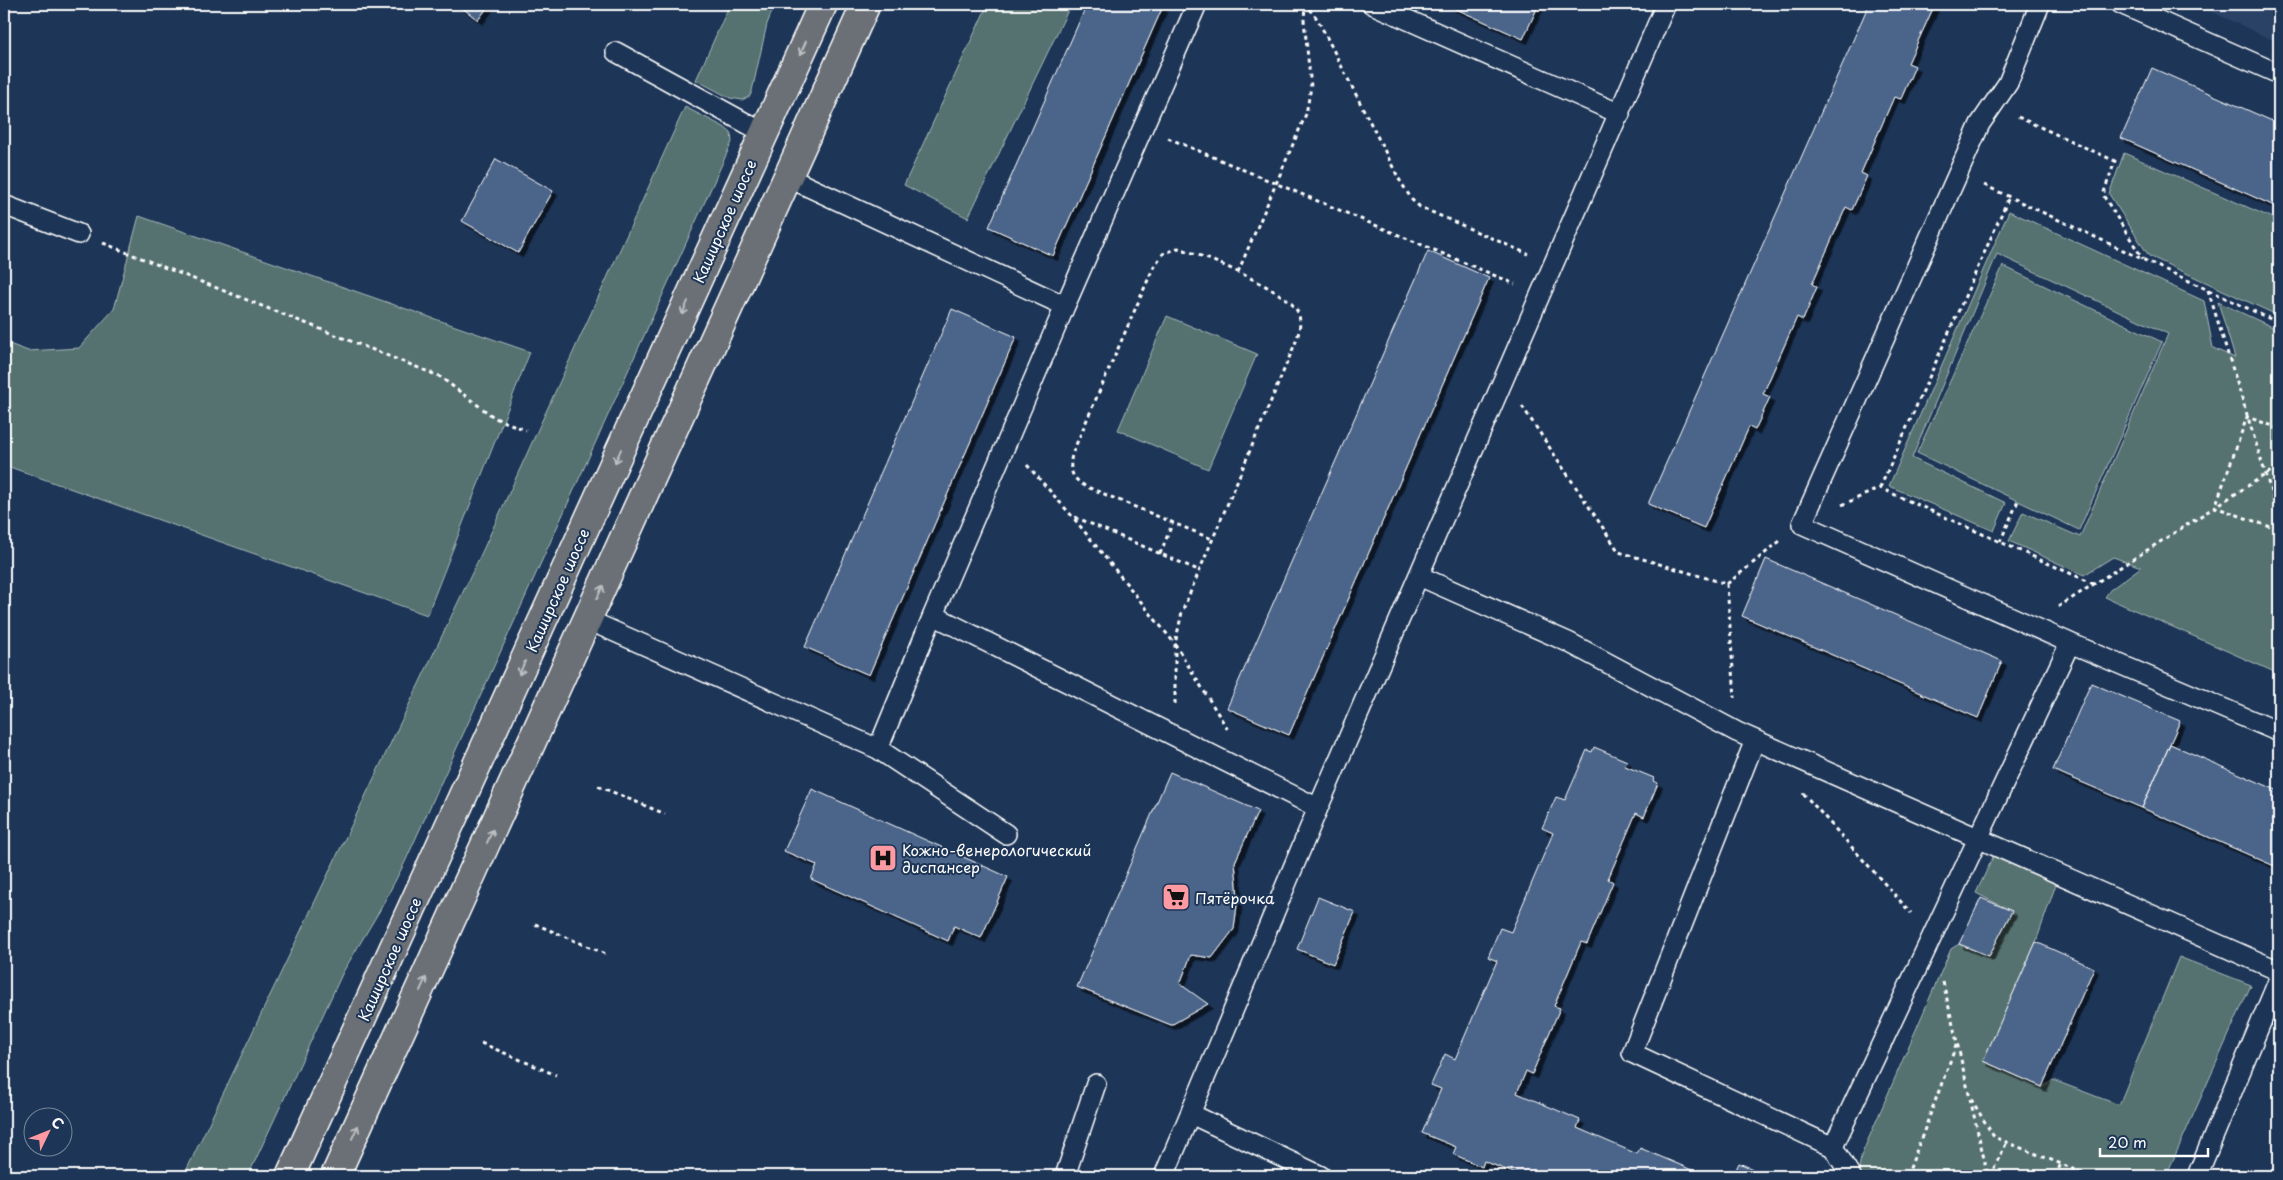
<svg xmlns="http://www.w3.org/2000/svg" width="2283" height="1180" viewBox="0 0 2283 1180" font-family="'Playpen Sans',sans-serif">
  <defs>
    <filter id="shadow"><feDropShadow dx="4.5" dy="4.5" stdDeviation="0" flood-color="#0009"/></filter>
  </defs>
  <rect width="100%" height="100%" fill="#1d3557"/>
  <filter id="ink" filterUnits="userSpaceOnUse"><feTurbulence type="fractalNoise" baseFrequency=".02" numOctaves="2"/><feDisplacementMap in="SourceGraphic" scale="10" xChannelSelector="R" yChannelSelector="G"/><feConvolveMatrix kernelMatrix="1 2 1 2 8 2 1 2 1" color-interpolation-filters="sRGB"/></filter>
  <g filter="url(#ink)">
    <path fill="#2b4366" d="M 2195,4 L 2279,4 L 2279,43 Z"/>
    <path fill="#557270" stroke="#aab8b8" d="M 730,4 L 775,4 L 767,24 L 752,91 L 750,96 L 742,100 L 730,98 L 696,80 Z
      M 988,4 L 1071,4 L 968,218 L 904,185 Z
      M 685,107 L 724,127 L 731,133 L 732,142 L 405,862 L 380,910 L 343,972 L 248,1176 L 204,1176 L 187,1169 L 483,550 Z
      M 2124,153 L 2279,221 L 2279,316 L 2149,256 L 2109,194 Z
      M 2009,211 L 2204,301 L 2213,348 L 2235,358 L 2218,302 L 2279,330 L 2279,674 L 2105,597 L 2110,590 L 2141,567 L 2113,557 L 2084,575 L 2009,541 L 2023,512 L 2080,537 L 2168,334 L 1997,254 L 1912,458 L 2006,503 L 1994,531 L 1889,486 Z
      M 139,216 L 530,352 L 427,615 L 4,465 L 4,342 L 28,351 L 79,348 L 114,309 Z
      M 2003,266 L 2162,342 L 2079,530 L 1917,453 Z
      M 1167,316 L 1257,354 L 1208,469 L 1118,430 Z
      M 1994,855 L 2057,881 L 2036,942 L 1983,1061 L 2042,1087 L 2053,1080 L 2119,1105 L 2179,957 L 2251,985 L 2166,1176 L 1858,1176 L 1861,1156 L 1951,949 L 1959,944 L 1989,956 L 2011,911 L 1976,893 Z"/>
    <path fill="#4c658a" stroke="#fff" filter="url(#shadow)" d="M 457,4 L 490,4 L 478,20 Z
      M 1087,4 L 1164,4 L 1053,256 L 989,227 Z
      M 1445,4 L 1539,4 L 1523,39 Z
      M 1869,4 L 1935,4 L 1908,63 L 1915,66 L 1901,99 L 1894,97 L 1861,173 L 1867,176 L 1852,210 L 1846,207 L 1812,284 L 1817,287 L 1803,320 L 1797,317 L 1763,394 L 1770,397 L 1755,430 L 1749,427 L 1704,528 L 1648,504 Z
      M 2152,68 L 2279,124 L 2279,208 L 2121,138 Z
      M 496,159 L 553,191 L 518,253 L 462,221 Z
      M 1428,251 L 1489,278 L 1289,735 L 1227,708 Z
      M 952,309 L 1016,337 L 869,675 L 805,647 Z
      M 1766,559 L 2002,661 L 1978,718 L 1742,616 Z
      M 2091,683 L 2180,721 L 2142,808 L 2053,770 Z
      M 2170,744 L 2279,791 L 2279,868 L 2142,808 Z
      M 1594,747 L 1627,761 L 1625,766 L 1654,778 L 1653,781 L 1658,783 L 1644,817 L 1636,813 L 1608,879 L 1613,882 L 1587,944 L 1581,942 L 1554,1006 L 1560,1008 L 1532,1074 L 1526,1071 L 1517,1093 L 1580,1120 L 1577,1128 L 1637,1154 L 1640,1148 L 1706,1176 L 1521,1176 L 1484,1161 L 1482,1167 L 1453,1154 L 1456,1147 L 1422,1133 L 1441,1089 L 1431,1085 L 1445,1054 L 1455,1059 L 1497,961 L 1488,957 L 1500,928 L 1511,932 L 1553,833 L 1542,828 L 1556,797 L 1565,800 L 1587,750 L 1592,752 Z
      M 1170,772 L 1258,811 L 1235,862 L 1238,897 L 1234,929 L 1212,958 L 1191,955 L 1180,984 L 1208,1004 L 1171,1025 L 1077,987 Z
      M 812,789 L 1008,877 L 981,938 L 954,926 L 948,941 L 811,879 L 817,865 L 784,851 Z
      M 1318,897 L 1355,912 L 1333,964 L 1297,949 Z
      M 1981,898 L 2012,911 L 1989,956 L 1959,944 Z
      M 2036,942 L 2094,968 L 2042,1087 L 1983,1061 Z
      M 1739,1163 L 1769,1176 L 1733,1176 Z
      M 2279,1165 L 2279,1176 L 2274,1176 Z"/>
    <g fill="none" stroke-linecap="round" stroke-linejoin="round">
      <defs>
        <path id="lane" d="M 1372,4 L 1620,114
          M 2040,4 L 2008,83 L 1980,124 L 1802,524 L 2070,643
          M 2121,4 L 2279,74
          M 616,52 L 764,133
          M 787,177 L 1065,306 L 1197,4
          M 4,205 L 79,234
          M 1419,576 L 1568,642 L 1737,732 L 2279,971
          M 933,615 L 1065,306
          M 588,620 L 878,749 L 1006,834
          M 1755,740 L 1632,1053 L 1833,1147 L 1851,1176
          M 878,749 L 933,615 L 1318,808
          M 1191,1114 L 1321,1176
          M 1833,1147 L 2070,643 L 2279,732
          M 1065,1176 L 1096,1084
          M 1164,1176 L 1318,808 L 1666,4
          M 2197,1176 L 2279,979"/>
        <path id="primary" d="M 290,1176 L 823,4
          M 335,1176 L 866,4"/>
      </defs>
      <use href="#lane" stroke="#fff" stroke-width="22"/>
      <use href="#primary" stroke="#fff" stroke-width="31"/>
      <path stroke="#fff" stroke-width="3" stroke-dasharray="4 4" stroke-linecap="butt" d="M 1303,4 L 1314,14 L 1320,24 L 1399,179 L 1412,200 L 1420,207 L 1528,254
        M 2018,117 L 2115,161 L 2103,195 L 2143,259
        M 1168,138 L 1515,284
        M 1984,185 L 2279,323
        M 103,243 L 439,376 L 495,418 L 526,430
        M 1238,272 L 1306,114 L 1311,87 L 1304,20 L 1305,6
        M 2208,290 L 2279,517
        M 1522,406 L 1619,552 L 1727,584 L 1780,541
        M 2279,428 L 2247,417 L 2215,507 L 2279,530
        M 1027,465 L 1072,516 L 1175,644 L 1228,730
        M 1880,488 L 2009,197
        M 1842,505 L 1880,488 L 2094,584
        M 1075,517 L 1198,570
        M 2000,542 L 2018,501
        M 1160,554 L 1173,522
        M 1727,584 L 1735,698
        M 2058,607 L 2279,466
        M 1175,704 L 1175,644 L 1182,612 L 1297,339 C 1300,328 1302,318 1296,309 C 1283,289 1203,255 1178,248 L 1163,254 L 1154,266 L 1072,454 C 1069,469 1071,478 1085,486 L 1212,539
        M 598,786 L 665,814
        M 1803,793 L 1911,913
        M 535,924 L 606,954
        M 1943,982 L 1988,1176
        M 481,1043 L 556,1075
        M 1971,1099 L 1994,1137 L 2091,1176
        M 1907,1176 L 1957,1043
        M 1990,1176 L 2007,1142
        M 2055,1176 L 2061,1164"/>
      <use href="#lane" stroke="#1d3557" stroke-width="19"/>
      <use href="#primary" stroke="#6b6f75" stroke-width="28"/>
    </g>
    <defs><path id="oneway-shaft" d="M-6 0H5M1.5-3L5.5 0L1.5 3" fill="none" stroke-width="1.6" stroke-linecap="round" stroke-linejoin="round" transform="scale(1.25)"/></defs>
    <g stroke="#bcbec1">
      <use href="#oneway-shaft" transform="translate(803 48) rotate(114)"/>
      <use href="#oneway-shaft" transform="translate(685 308) rotate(114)"/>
      <use href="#oneway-shaft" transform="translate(618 456) rotate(114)"/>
      <use href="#oneway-shaft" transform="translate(600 592) rotate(-66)"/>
      <use href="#oneway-shaft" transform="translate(522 668) rotate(114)"/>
      <use href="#oneway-shaft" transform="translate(490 836) rotate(-66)"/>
      <use href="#oneway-shaft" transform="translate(423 984) rotate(-66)"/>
      <use href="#oneway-shaft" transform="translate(355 1132) rotate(-66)"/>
    </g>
  </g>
  <defs>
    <symbol id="hospital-square" viewBox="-11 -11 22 22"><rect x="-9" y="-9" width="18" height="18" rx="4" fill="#ff9aa2" stroke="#1d3557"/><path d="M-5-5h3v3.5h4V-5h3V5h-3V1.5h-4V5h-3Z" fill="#111"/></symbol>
    <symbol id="supermarket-square" viewBox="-11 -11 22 22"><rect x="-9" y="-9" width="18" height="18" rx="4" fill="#ff9aa2" stroke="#1d3557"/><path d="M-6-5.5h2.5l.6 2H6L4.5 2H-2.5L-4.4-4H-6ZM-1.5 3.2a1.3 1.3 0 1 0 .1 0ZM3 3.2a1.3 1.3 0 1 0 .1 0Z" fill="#111"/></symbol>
  </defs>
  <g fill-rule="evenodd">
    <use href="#hospital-square" x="867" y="842" width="32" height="32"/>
    <use href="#supermarket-square" x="1160" y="881" width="32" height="32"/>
  </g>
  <g text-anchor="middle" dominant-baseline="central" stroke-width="4" stroke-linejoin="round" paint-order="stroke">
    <g font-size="15" fill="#fff" stroke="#1d3557">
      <text transform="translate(724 221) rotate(-66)">Каширское шоссе</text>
      <text transform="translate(557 590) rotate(-66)">Каширское шоссе</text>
      <text transform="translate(389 959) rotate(-66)">Каширское шоссе</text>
    </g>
    <g font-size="15" fill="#fff" stroke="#1d3557" text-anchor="start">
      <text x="902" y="849">Кожно-венерологический<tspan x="902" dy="17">диспансер</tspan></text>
      <text x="1195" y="897">Пятёрочка</text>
    </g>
  </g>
  <rect width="2283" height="1180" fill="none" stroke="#1d3557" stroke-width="20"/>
  <rect x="10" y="10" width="2263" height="1160" fill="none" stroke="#fff" stroke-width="2" filter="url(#ink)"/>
  <g transform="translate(48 1132) rotate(47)"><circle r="24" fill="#1d3557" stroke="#77869a"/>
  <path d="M0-4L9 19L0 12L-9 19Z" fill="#ff9aa2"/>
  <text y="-8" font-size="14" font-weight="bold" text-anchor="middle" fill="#ffffff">С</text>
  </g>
  <path d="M2100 1148v8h108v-8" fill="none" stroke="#ffffff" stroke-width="2.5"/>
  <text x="2108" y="1148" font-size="15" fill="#ffffff" stroke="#1d3557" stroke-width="4" paint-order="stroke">20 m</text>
</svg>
